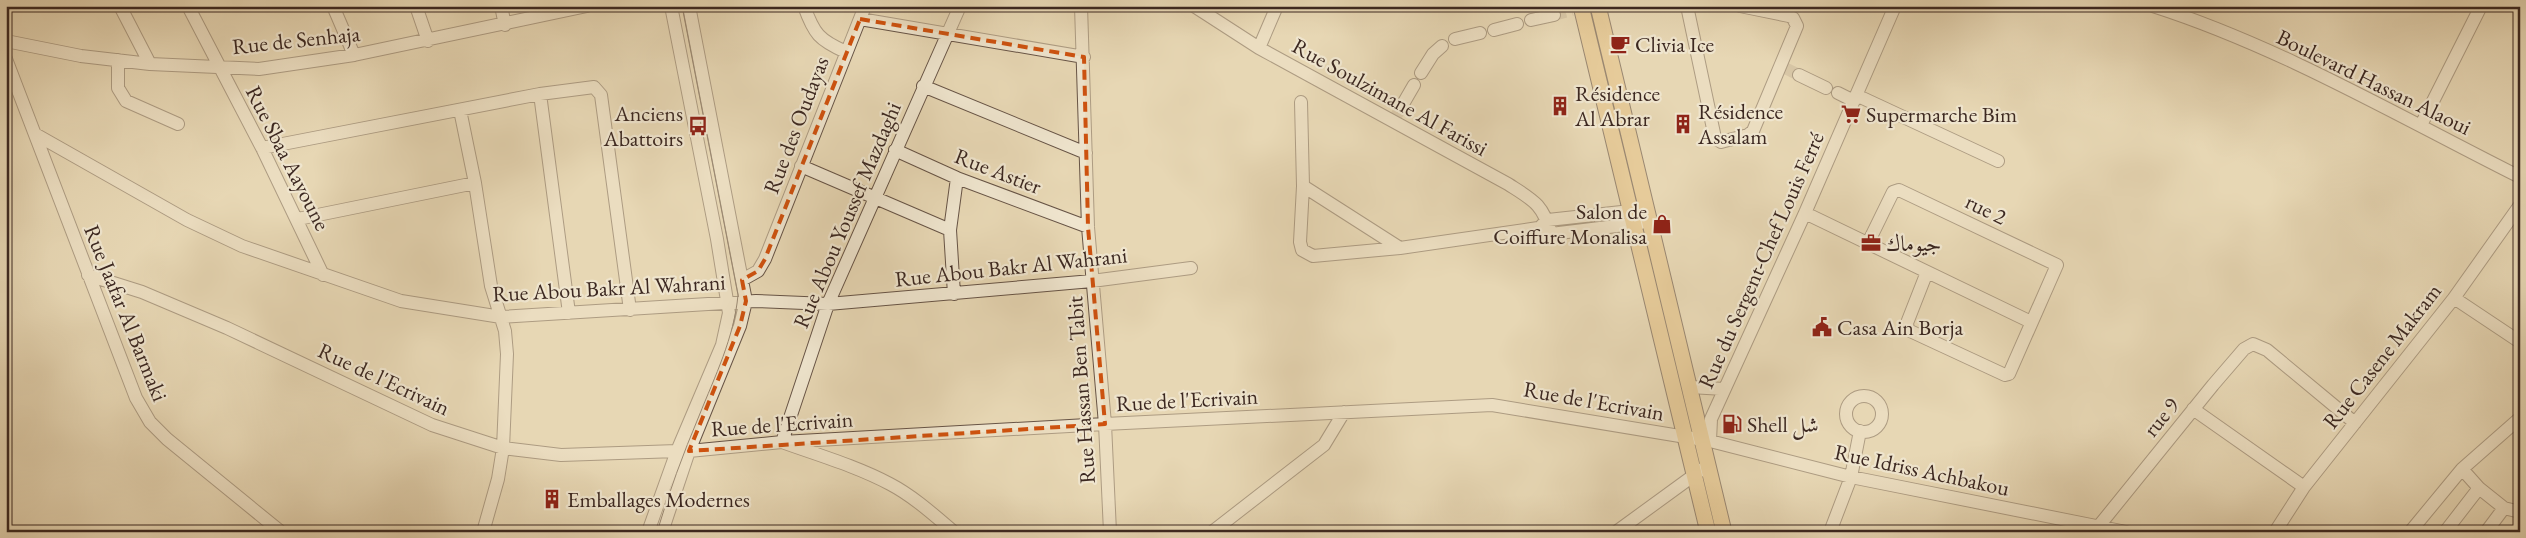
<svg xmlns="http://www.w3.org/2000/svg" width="2526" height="538" viewBox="0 0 2526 538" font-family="'EB Garamond',Amiri,serif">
  <rect width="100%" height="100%" fill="#e7d7b4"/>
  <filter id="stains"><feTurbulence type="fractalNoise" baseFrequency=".004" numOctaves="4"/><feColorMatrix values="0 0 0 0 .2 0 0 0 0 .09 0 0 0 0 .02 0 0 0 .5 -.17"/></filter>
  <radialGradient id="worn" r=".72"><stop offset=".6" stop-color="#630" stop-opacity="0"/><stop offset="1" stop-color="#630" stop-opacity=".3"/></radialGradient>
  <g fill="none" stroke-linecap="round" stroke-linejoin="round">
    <path stroke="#c5b497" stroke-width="12" stroke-dasharray="12 6" stroke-linecap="butt" d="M 1554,15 L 1572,10
      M 1785,68 L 1799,75
      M 1395,118 L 1403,104"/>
    <defs>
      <path id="minor" d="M 120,6 L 150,64
        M 188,6 L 262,148 L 323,275
        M 333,6 L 354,55
        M 416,6 L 428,41
        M 501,6 L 505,25
        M 804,6 C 814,34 819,40 846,52
        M 1081,6 L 1088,227 L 1105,424 L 1110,532
        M 1194,6 L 1259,48 L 1508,184 C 1533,200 1543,204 1551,234
        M 1687,6 L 1715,138 L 1721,142 L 1748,135 L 1753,131 L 1797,26 L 1793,18 L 1789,16 L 1740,6
        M 2153,6 C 2281,47 2400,117 2520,177
        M 860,19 L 1084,57
        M 1531,20 L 1554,15
        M 1494,30 L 1517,24
        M 1455,39 L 1480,33
        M 6,41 L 81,56 L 150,64 L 259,69 L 354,55 L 587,6
        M 1259,48 L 1277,6
        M 6,59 L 136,398 L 150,422 L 167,439 L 281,532
        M 118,60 L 118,88 L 126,101 L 178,124
        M 1421,73 L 1433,54 L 1442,46
        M 1799,75 L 1826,88
        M 923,86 L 1086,153
        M 1838,93 L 1854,101
        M 540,94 L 569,313
        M 1856,95 L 1998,161
        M 1301,102 L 1303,186 L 1300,242 L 1302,250 L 1313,256 L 1400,248 L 1538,228 L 1551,234 L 1641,223
        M 1403,104 L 1414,85
        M 460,110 L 475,183 L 491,286 L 505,331 L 507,354 L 503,448 L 498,479 L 483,532
        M 2421,125 L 2481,6
        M 35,134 L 187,220 L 242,246 L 401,301 L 501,317 L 756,301 L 828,304 L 1092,281 L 1191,268
        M 262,148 L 540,94 L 594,87 L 601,95 L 630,310
        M 895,150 L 957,178 L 1088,227
        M 801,166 L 950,230
        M 1303,186 L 1400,248
        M 1805,213 L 2031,322
        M 298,219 L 475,183
        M 1542,225 L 1548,220 L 1640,210
        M 1868,243 L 1893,192 L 1899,190 L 2057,265 L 2009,374 L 2005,375 L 1908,330 L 1907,323 L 1927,272
        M 88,275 L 142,292 L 227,328 L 432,425 L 503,448 L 561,455 L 677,451
        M 742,280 L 758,271 L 765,259 L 865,6
        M 954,294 L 950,230 L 957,178
        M 2454,298 L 2520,342
        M 1690,387 L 1724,389
        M1846 414a18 18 0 1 1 36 0a18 18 0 1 1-36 0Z
        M 2193,409 L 2304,487
        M 1710,441 L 1851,477 L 2126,532
        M 689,451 L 782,442 L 1105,424 L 1492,405 L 1710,441 L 1711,419 L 1805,213 L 1895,6
        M 2462,469 L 2479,488 L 2504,508 L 2520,512
        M 648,532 L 677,451 L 722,345 L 729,313 L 717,239 L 671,6
        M 662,532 L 689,451 L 740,326 L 746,301 L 689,6
        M 954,532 C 934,515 913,496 890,484 C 856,466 818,455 782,442 L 828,304 L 960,6
        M 1212,532 L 1324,445 L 1344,412
        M 1616,532 L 1708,465
        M 1830,532 L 1851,477 L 1860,431
        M 2094,532 L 2213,385 L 2244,349 L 2253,344 L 2267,350 L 2355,423
        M 2275,532 L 2304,487 L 2454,298 L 2520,205
        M 2410,532 L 2462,469 L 2520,418
        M 2445,532 L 2479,488
        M 2486,532 L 2504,508"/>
      <path id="major" d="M 1581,6 L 1708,532
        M 1598,6 L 1724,532"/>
    </defs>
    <use href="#minor" stroke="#675446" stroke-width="14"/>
    <use href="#major" stroke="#3c2821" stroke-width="17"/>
    <use href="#minor" stroke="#efe5ce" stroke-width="12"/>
    <use href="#major" stroke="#e4bc7a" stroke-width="15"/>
    <path stroke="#3c2821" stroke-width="1" d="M 657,532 C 669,492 683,454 699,416 C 715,376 734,338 738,295 L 682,6"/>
  </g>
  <path d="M0 0H2526V538H0ZM 860,19 L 1084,57 L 1088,227 L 1105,424 L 689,451 L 740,326 L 746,301 L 742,280 L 758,271 L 765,259 Z" fill="#e7d7b4" fill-opacity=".55" fill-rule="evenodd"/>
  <path fill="none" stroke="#ce520f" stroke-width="4" stroke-dasharray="10 6" stroke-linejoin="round" d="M 860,19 L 1084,57 L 1088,227 L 1105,424 L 689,451 L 740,326 L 746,301 L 742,280 L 758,271 L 765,259 Z"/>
  <defs>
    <symbol id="cafe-bare" viewBox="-9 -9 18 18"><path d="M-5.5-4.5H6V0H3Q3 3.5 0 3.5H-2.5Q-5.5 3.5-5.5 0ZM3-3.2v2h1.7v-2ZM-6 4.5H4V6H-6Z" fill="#8f2418" stroke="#efe5ce" stroke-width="2.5" paint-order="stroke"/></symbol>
    <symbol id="building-bare" viewBox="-9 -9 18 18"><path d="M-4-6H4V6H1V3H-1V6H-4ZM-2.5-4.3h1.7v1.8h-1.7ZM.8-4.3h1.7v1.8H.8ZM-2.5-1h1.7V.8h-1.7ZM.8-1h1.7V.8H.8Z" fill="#8f2418" stroke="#efe5ce" stroke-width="2.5" paint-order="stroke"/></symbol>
    <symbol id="supermarket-bare" viewBox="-9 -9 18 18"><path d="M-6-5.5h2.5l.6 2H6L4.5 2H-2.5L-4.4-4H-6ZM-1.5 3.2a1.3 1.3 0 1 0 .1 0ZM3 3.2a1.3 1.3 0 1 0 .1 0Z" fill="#8f2418" stroke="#efe5ce" stroke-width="2.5" paint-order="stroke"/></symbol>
    <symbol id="bus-bare" viewBox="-9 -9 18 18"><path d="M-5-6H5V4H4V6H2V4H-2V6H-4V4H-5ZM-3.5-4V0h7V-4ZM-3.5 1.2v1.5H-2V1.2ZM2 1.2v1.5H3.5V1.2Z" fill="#8f2418" stroke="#efe5ce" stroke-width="2.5" paint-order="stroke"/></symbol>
    <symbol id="shop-bare" viewBox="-9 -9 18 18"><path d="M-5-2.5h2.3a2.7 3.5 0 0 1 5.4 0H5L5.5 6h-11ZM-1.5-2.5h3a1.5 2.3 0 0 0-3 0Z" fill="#8f2418" stroke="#efe5ce" stroke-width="2.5" paint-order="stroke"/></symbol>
    <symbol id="office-bare" viewBox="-9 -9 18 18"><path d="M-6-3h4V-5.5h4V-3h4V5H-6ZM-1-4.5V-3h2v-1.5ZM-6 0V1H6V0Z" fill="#8f2418" stroke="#efe5ce" stroke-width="2.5" paint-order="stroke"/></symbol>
    <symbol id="civic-bare" viewBox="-9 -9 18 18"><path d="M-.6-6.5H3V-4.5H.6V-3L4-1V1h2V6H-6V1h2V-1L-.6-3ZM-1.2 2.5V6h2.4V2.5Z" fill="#8f2418" stroke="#efe5ce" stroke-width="2.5" paint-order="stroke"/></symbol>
    <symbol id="fuel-bare" viewBox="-9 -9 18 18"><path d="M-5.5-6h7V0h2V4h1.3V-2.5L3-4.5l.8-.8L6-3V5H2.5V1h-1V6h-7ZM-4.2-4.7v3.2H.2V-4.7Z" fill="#8f2418" stroke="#efe5ce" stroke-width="2.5" paint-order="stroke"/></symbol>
  </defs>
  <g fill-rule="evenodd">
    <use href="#cafe-bare" x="1606" y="30" width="28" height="28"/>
    <use href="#building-bare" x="1546" y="92" width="28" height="28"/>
    <use href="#supermarket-bare" x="1837" y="100" width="28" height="28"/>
    <use href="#building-bare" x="1669" y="110" width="28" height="28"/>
    <use href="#bus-bare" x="684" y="112" width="28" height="28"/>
    <use href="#shop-bare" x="1648" y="210" width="28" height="28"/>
    <use href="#office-bare" x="1857" y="229" width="28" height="28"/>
    <use href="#civic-bare" x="1808" y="313" width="28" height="28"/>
    <use href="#fuel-bare" x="1718" y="410" width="28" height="28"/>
    <use href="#building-bare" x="538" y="485" width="28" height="28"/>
  </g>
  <g text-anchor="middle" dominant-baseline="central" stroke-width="4.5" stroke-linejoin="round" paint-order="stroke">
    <g font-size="22" fill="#3c2821" stroke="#efe5ce">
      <text transform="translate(296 40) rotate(-6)">Rue de Senhaja</text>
      <text transform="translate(2374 82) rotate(26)">Boulevard Hassan Alaoui</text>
      <text transform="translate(1390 97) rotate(29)">Rue Soulzimane Al Farissi</text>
      <text transform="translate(796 125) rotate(-69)">Rue des Oudayas</text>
      <text transform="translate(288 158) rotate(63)">Rue Sbaa Aayoune</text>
      <text transform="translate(998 171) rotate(21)">Rue Astier</text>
      <text transform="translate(1986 209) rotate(26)">rue 2</text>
      <text transform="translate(847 215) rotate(-67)">Rue Abou Youssef Mazdaghi</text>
      <text transform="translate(1761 260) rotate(-66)">Rue du Sergent-Chef Louis Ferré</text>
      <text transform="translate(1011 267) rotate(-6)">Rue Abou Bakr Al Wahrani</text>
      <text transform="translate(609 288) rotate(-3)">Rue Abou Bakr Al Wahrani</text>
      <text transform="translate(126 313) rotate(68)">Rue Jaafar Al Barmaki</text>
      <text transform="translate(2382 356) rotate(-52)">Rue Casene Makram</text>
      <text transform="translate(384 379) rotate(25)">Rue de l'Ecrivain</text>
      <text transform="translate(1081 390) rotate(-94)">Rue Hassan Ben Tabit</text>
      <text transform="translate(1187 400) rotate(-3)">Rue de l'Ecrivain</text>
      <text transform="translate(1594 401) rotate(10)">Rue de l'Ecrivain</text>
      <text transform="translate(2161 417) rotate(-51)">rue 9</text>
      <text transform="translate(782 424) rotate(-4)">Rue de l'Ecrivain</text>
      <text transform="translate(1922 470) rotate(12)">Rue Idriss Achbakou</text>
    </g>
    <g font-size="22" fill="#3c2821" stroke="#efe5ce" text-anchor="start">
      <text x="1635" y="44">Clivia Ice</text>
      <text x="1575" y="93">Résidence<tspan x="1575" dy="25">Al Abrar</tspan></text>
      <text x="1698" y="111">Résidence<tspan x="1698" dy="25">Assalam</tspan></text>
      <text x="683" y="113" text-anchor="end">Anciens<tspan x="683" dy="25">Abattoirs</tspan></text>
      <text x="1866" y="114">Supermarche Bim</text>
      <text x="1647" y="211" text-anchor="end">Salon de<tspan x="1647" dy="25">Coiffure Monalisa</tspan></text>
      <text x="1886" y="243">جيوماك</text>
      <text x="1837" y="327">Casa Ain Borja</text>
      <text x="1747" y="424">Shell شل</text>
      <text x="567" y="499">Emballages Modernes</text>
    </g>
  </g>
  <rect width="2526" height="538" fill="none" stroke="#e7d7b4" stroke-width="25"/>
  <rect x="8" y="8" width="2511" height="523" fill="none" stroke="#3c2821" stroke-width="2.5"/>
  <rect x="12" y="12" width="2501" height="513" fill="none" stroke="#3c2821"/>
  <rect width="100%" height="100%" filter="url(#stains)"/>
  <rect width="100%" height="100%" fill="url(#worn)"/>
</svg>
